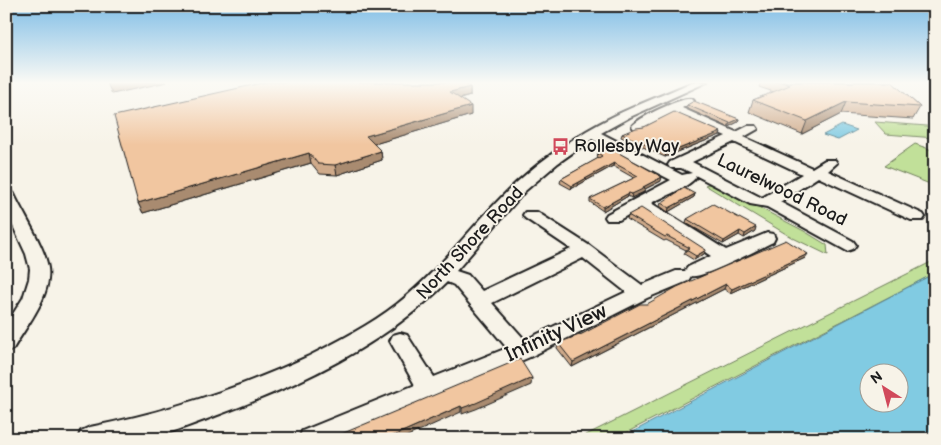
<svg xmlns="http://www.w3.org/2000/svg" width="941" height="445" viewBox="0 0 941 445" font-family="'Balsamiq Sans',sans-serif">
  <rect width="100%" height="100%" fill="#f7f3e8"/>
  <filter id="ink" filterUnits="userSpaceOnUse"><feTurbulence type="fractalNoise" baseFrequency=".02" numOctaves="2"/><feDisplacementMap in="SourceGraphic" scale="10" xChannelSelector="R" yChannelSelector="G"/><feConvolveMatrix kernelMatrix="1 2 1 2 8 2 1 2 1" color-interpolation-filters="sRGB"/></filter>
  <g filter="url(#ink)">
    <path fill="#c1e099" stroke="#6e7e5a" d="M 875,122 L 927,126 L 935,133 L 935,138 L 886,134 Z
      M 915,144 L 935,151 L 935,186 L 884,166 Z
      M 712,183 L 804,231 L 827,245 L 828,255 L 791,237 L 705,185 Z
      M 935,260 L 935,273 L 614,439 L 578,439 Z"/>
    <path fill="#81cbe2" stroke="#598593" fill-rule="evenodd" d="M 842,125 L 857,130 L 838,140 L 823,135 Z
      M 935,273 L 935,439 L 619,439 ZM 868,372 L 898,372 L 898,402 L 868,402 Z"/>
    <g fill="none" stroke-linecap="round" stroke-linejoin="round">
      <defs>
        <path id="minor" d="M 692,82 L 707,82 L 630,117 L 601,133 L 682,175 L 692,173 L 681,168 L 670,168 L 668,165 L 670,162 L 726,136 L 673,113 L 642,129 L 634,129 L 632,126 C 638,118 683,96 692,99 L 694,101 L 682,108 L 736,132 L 748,126 L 756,126 L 758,129 L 744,137 L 812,168 L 825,160 L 835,160 L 837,163 L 828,171 L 923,214 L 925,217 L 923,220 L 911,220 L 818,177 L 780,202 L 853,241 L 856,245 L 853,249 L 847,251 L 767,207 L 750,204 L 695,175 L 696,177 C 689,187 663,197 651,203 L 726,250 L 767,233 L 773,234 L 775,238 L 773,242 C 758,249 703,279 691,276 L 688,281 L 647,298 L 530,357 L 340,439 L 299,439 L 302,431 L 415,385 L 390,341 L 393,335 L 400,333 L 407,335 L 434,377 L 507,348 L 454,285 L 447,282 C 383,346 299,385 215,416 C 193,424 165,436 142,439 C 121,441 99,439 78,439 L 81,431 L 90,427 C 166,412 238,389 309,356 C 339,341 370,325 397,304 C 442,269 474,222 516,183 C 545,157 578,134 612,117 C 638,104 666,94 692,82 ZM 592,139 L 671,180 L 607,214 L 605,217 L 607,220 L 619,220 L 639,209 L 711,256 L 688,267 L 685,271 L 676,271 L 642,285 L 590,246 L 537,212 L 525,212 L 523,215 L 525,218 L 571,249 L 482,291 L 468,275 L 456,271 L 525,191 L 558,163 ZM 734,142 L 802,174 L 762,198 L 692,162 ZM 583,258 L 626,292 L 525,340 L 492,303 Z
          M 6,190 L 11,191 L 14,194 C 23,214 45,247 48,268 C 52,296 26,326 13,349 L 6,351 L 6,325 L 23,298 L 29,279 L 30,269 L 26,254 L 6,211 Z"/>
      </defs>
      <use href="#minor" stroke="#1c1c1c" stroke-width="4"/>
      <use href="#minor" fill="#f7f3e8" fill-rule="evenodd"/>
    </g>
    <path fill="#cfaa8a" stroke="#1c1c1c" d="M 761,82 L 892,82 L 920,107 L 913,119 L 841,114 L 802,134 L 749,112 L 753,100 L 774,92 L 759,87 Z
      M 470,87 L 470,96 L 460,99 L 471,115 L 374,144 L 381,151 L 382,160 L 337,175 L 320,174 L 311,163 L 143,213 L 138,203 Z
      M 687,105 L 739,119 L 738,122 L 728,127 L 686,108 Z
      M 644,127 L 720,135 L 665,157 L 621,137 L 622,134 Z
      M 598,153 L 661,181 L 645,189 L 644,192 L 631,198 L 628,196 L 603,211 L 590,202 L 590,199 L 634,178 L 613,166 L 571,189 L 560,183 L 561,179 L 599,158 L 597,157 Z
      M 695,194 L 694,197 L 668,212 L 660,206 L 661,203 Z
      M 628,215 L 706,250 L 704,254 L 694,260 L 684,254 L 686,250 L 666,240 L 664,241 L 627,219 Z
      M 687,219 L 755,231 L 744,238 L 739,235 L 723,244 L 686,223 Z
      M 805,258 L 730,293 L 724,289 L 572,367 L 557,348 L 558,343 L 582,334 L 647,304 Z"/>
    <path fill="#a98b70" stroke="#1c1c1c" d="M 109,82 L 167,82 L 112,94 L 107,83 Z
      M 470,87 L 470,96 L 451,101 L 450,92 Z
      M 846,102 L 841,114 L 802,134 L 807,121 Z
      M 471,106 L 471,115 L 368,146 L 366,136 Z
      M 739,119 L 738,122 L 728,127 L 730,123 Z
      M 721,132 L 720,135 L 665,157 L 666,154 Z
      M 381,151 L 382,160 L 337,175 L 335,165 Z
      M 309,153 L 311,163 L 143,213 L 138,203 Z
      M 614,163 L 613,166 L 571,189 L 572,186 Z
      M 662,177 L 661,181 L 645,189 L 644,192 L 631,198 L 632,194 L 643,187 Z
      M 629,193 L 628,196 L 603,211 L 603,207 Z
      M 695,194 L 694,197 L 668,212 L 669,208 Z
      M 756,227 L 755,231 L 744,238 L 745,234 Z
      M 740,231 L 739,235 L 723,244 L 724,241 Z
      M 706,250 L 704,254 L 694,260 L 696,256 Z
      M 808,254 L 805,258 L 730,293 L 732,289 Z
      M 726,284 L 724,289 L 572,367 L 573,362 Z
      M 532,378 L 531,385 L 476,409 L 462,414 L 462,408 Z
      M 461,406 L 461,412 L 401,439 L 386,439 Z"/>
    <path fill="#f1c6a0" stroke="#1c1c1c" d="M 266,82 L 462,82 L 470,87 L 450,92 L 471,106 L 366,136 L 381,151 L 335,165 L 318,164 L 309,153 L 138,203 L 114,116 Z
      M 782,82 L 892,82 L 920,107 L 846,102 L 807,121 L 753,100 L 790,85 Z
      M 694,101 L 739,119 L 730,123 L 687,105 Z
      M 674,112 L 721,132 L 666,154 L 622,134 L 636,128 L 644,127 Z
      M 610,148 L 662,177 L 643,187 L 645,188 L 632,194 L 629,193 L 603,207 L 590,199 L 638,176 L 614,163 L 572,186 L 561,179 L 602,156 L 598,153 Z
      M 684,188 L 695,194 L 669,208 L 661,203 Z
      M 713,204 L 756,227 L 745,234 L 740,231 L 724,241 L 687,219 Z
      M 641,208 L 706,250 L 696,256 L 686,250 L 690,248 L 667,236 L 665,237 L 628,215 Z
      M 786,240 L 808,254 L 732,289 L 726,284 L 573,362 L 558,343 L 582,334 L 640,304 L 647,304 L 677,287 Z
      M 520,359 L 532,378 L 476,403 L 462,408 L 461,406 L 386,439 L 314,439 L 322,435 L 339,435 Z"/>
  </g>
  <linearGradient id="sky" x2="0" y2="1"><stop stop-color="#7fbde6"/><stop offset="0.57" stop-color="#fbfaf5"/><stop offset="1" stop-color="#fbfaf5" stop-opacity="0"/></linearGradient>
  <rect width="941" height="145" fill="url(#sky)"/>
  <defs>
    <symbol id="bus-bare" viewBox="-9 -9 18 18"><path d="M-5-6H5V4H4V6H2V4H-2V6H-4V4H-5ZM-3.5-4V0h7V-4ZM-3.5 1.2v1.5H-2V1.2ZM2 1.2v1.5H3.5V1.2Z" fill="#d1495b" stroke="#f7f3e8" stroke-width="2.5" paint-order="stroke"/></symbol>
  </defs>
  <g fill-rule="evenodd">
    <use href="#bus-bare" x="548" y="134" width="25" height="25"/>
  </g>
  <g text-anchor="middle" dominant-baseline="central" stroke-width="4" stroke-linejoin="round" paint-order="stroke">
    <g font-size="18" fill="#1c1c1c" stroke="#f7f3e8" text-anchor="start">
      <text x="574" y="146">Rollesby Way</text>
    </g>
    <g font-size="18" fill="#1c1c1c" stroke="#f7f3e8">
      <text transform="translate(782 190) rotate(26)">Laurelwood Road</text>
      <text transform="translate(470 243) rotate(-47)">North Shore Road</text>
    </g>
    <g font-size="21" fill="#1c1c1c" stroke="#f7f3e8">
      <text transform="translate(556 333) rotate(-25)">Infinity View</text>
    </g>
  </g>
  <rect width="941" height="445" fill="none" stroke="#f7f3e8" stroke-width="25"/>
  <rect x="12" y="12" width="916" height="420" fill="none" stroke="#1c1c1c" stroke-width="2" filter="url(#ink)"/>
  <g transform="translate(884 388) rotate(324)"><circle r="24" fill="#f7f3e8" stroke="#9f9d96"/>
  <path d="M0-4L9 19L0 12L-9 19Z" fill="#d1495b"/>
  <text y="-8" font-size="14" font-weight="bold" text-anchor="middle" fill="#1c1c1c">N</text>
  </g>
</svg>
